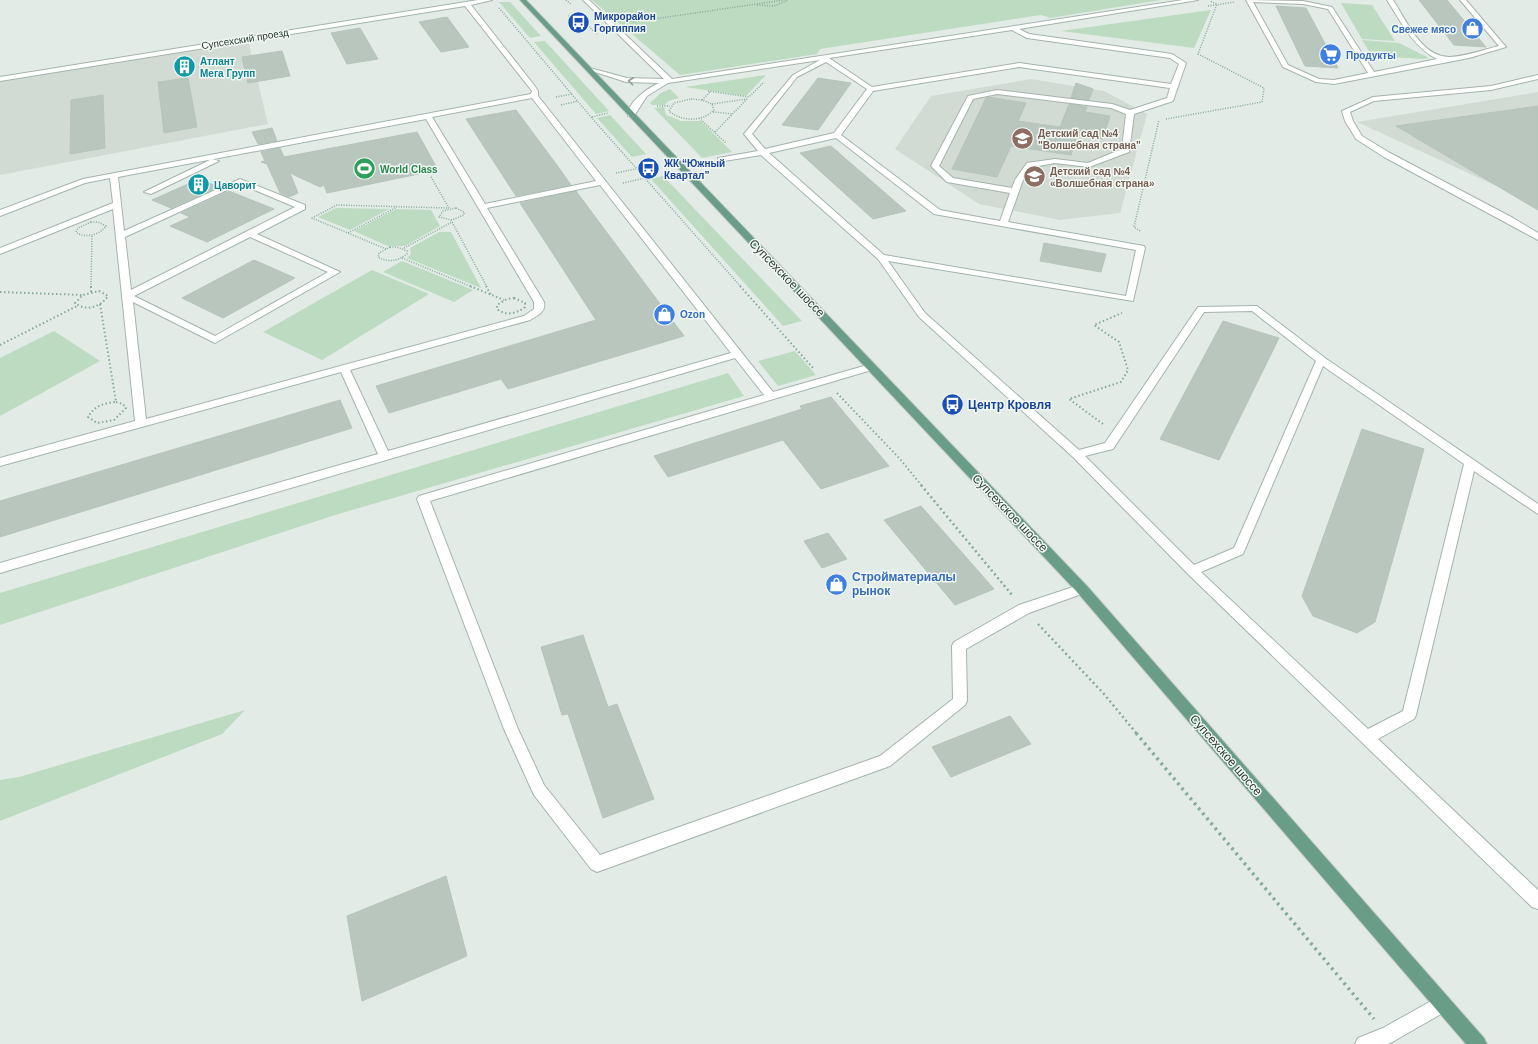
<svg xmlns="http://www.w3.org/2000/svg" width="1538" height="1044" viewBox="0 0 1538 1044" font-family="Arial,sans-serif">
  <rect width="100%" height="100%" fill="#e2ebe6"/>
  <path fill="#d1dbd4" d="M 248,40 L 268,124 L 0,175 L 0,81 Z
    M 1031,79 L 1104,91 L 1147,114 L 1120,213 L 1060,220 L 979,204 L 895,149 L 931,96 Z
    M 1538,92 L 1538,207 L 1503,189 L 1357,122 Z"/>
  <path fill="#bddbc0" d="M 592,0 L 1161,0 L 1050,18 L 1041,15 L 820,49 L 817,54 L 680,75 Z
    M 499,2 L 510,2 L 541,36 L 530,38 Z
    M 1341,3 L 1372,5 L 1395,41 L 1362,39 Z
    M 1211,10 L 1194,48 L 1061,31 Z
    M 1362,40 L 1399,43 L 1429,58 L 1423,59 L 1372,56 Z
    M 545,41 L 609,111 L 596,114 L 534,42 Z
    M 766,75 L 746,96 L 685,87 Z
    M 670,89 L 679,98 L 668,101 L 665,105 L 652,105 L 650,103 L 661,93 Z
    M 664,107 L 666,115 L 681,121 L 701,121 L 732,152 L 702,158 L 654,108 Z
    M 610,115 L 646,154 L 632,157 L 597,118 Z
    M 663,176 L 802,321 L 783,326 L 651,179 Z
    M 336,208 L 389,209 L 350,230 L 318,217 Z
    M 396,209 L 431,210 L 440,226 L 405,246 L 388,246 L 354,231 Z
    M 439,232 L 451,232 L 481,288 L 407,258 L 411,254 L 410,248 Z
    M 402,261 L 473,290 L 454,302 L 383,272 Z
    M 372,270 L 429,294 L 322,360 L 263,332 Z
    M 54,331 L 100,361 L 0,416 L 0,358 Z
    M 795,351 L 816,375 L 778,386 L 758,361 Z
    M 728,373 L 744,396 L 335,515 L 0,625 L 0,593 Z
    M 245,710 L 222,734 L 0,821 L 0,780 L 19,777 Z"/>
  <path fill="#b8c6be" stroke="#b5c4bc" d="M 1419,0 L 1447,0 L 1486,47 L 1454,45 Z
    M 1276,6 L 1306,8 L 1338,68 L 1305,66 Z
    M 447,17 L 469,47 L 441,52 L 419,22 Z
    M 360,28 L 378,59 L 347,64 L 331,33 Z
    M 282,51 L 290,76 L 248,83 L 242,57 Z
    M 188,78 L 197,127 L 164,133 L 158,82 Z
    M 818,78 L 851,83 L 818,130 L 782,125 Z
    M 1076,83 L 1093,89 L 1089,100 L 1071,98 Z
    M 103,95 L 105,148 L 70,154 L 71,100 Z
    M 988,97 L 1026,103 L 1018,121 L 1060,127 L 1069,104 L 1087,107 L 1085,112 L 1110,116 L 1103,139 L 1077,135 L 1071,155 L 1011,146 L 997,177 L 952,169 L 986,98 Z
    M 1538,106 L 1538,210 L 1396,126 Z
    M 516,110 L 559,168 L 571,185 L 516,196 L 466,119 Z
    M 272,128 L 277,141 L 258,144 L 252,132 Z
    M 417,132 L 438,170 L 327,193 L 324,185 L 320,187 L 290,173 L 298,193 L 289,197 L 280,193 L 267,164 L 261,162 L 265,161 L 261,152 L 280,148 L 284,157 Z
    M 831,146 L 906,211 L 873,219 L 800,153 Z
    M 199,179 L 219,187 L 171,208 L 152,200 Z
    M 229,191 L 274,209 L 207,242 L 170,226 L 190,217 L 181,213 Z
    M 576,191 L 684,336 L 508,389 L 501,379 L 389,413 L 376,386 L 596,320 L 520,203 Z
    M 1044,243 L 1106,254 L 1101,272 L 1040,261 Z
    M 254,260 L 295,278 L 223,318 L 182,298 Z
    M 1223,321 L 1279,338 L 1219,460 L 1160,439 Z
    M 831,397 L 889,466 L 821,489 L 783,440 L 668,477 L 654,456 L 802,409 L 800,406 Z
    M 340,400 L 352,428 L 0,537 L 0,501 Z
    M 1362,429 L 1424,449 L 1375,622 L 1357,633 L 1313,616 L 1302,596 Z
    M 921,506 L 994,589 L 955,605 L 884,520 Z
    M 828,533 L 847,559 L 822,568 L 804,541 Z
    M 583,635 L 608,707 L 617,704 L 654,799 L 603,818 L 568,714 L 562,715 L 541,647 Z
    M 1010,716 L 1031,744 L 951,777 L 932,747 Z
    M 446,876 L 467,956 L 362,1001 L 347,916 Z"/>
  <g fill="none" stroke-linecap="round" stroke-linejoin="round">
    <defs>
      <path id="minor" d="M 478,0 L 492,0 L 471,5 L 534,85 L 538,91 L 538,96 L 773,392 L 871,364 L 876,367 L 875,369 L 430,501 L 518,729 L 544,785 L 600,855 L 880,756 L 953,699 L 952,646 L 954,642 L 1019,605 L 1082,584 L 1087,586 L 1088,589 L 1087,592 L 1029,613 L 966,649 L 967,701 L 965,705 L 890,766 L 597,872 L 591,869 L 534,795 L 504,729 L 417,499 L 419,496 L 764,395 L 735,358 L 0,573 L 0,563 L 378,454 L 341,372 L 0,466 L 0,458 L 135,421 L 113,209 L 0,254 L 0,248 L 113,203 L 110,178 L 85,183 L 0,216 L 0,210 L 83,179 L 531,94 L 532,91 L 465,6 L 0,81 L 0,77 ZM 532,98 L 596,181 L 485,204 L 432,117 ZM 426,119 L 534,302 L 534,309 L 524,316 L 146,419 L 133,302 L 215,343 L 340,272 L 257,234 L 305,209 L 305,205 L 240,179 L 124,231 L 118,177 ZM 240,184 L 295,207 L 131,290 L 125,237 ZM 600,185 L 731,353 L 388,451 L 350,370 L 530,320 C 538,315 546,312 544,302 L 487,208 ZM 250,237 L 328,272 L 215,336 L 134,296 Z
        M 583,0 L 589,0 L 672,79 L 1183,0 L 1198,0 L 1019,29 L 1029,34 L 1172,54 L 1186,63 L 1173,101 L 1134,114 L 1129,152 L 1089,167 L 1055,163 L 1033,167 L 1023,180 L 1008,222 L 1144,246 L 1145,248 L 1133,301 L 888,261 L 925,313 L 1079,450 L 1105,443 L 1198,307 L 1257,306 L 1325,358 L 1538,504 L 1538,514 L 1474,471 L 1416,715 L 1414,719 L 1378,739 L 1538,890 L 1538,909 L 1532,907 L 1188,574 L 1073,457 L 919,317 L 878,259 L 761,155 L 718,162 L 718,158 L 758,151 L 744,134 L 793,75 L 820,60 L 668,83 L 647,96 L 634,116 L 628,116 C 627,102 648,88 659,83 L 626,82 L 586,69 L 586,67 L 627,78 L 664,79 ZM 1012,30 L 1027,38 L 1170,58 L 1179,64 L 1171,84 L 1019,63 L 872,87 L 829,58 ZM 826,62 L 867,89 L 834,133 L 765,149 L 752,134 L 797,77 ZM 1019,67 L 1170,88 L 1167,98 L 1130,110 L 1112,104 L 997,90 L 968,96 L 931,166 L 947,182 L 1010,193 L 1000,221 L 940,210 L 841,135 L 873,91 ZM 997,94 L 1111,108 L 1126,114 L 1122,149 L 1088,163 L 1055,159 L 1027,163 L 1015,180 L 1012,188 L 953,178 L 939,166 L 973,99 ZM 836,138 L 934,214 L 1136,250 L 1126,296 L 884,255 L 769,153 ZM 1252,311 L 1316,361 L 1234,548 L 1194,565 L 1085,456 L 1113,449 L 1204,312 ZM 1323,366 L 1464,464 L 1403,711 L 1368,729 L 1201,572 L 1243,554 Z
        M 1246,0 L 1303,1 L 1332,7 L 1374,72 L 1437,59 C 1413,47 1401,22 1387,0 L 1393,0 C 1406,20 1422,58 1450,57 C 1466,56 1483,50 1499,46 L 1460,0 L 1466,0 L 1506,47 L 1469,58 L 1334,84 L 1316,82 L 1283,67 ZM 1253,2 L 1303,4 L 1328,9 L 1368,73 L 1334,80 L 1319,79 L 1288,65 Z
        M 1538,75 L 1538,79 L 1491,90 L 1374,101 L 1350,112 L 1353,121 L 1362,136 L 1390,153 L 1513,218 L 1538,233 L 1538,240 L 1384,157 L 1356,139 L 1345,121 L 1342,111 L 1373,97 L 1491,86 Z
        M 212,159 L 219,161 L 151,194 L 144,192 Z
        M 1442,995 L 1448,998 L 1451,1004 L 1448,1010 L 1394,1041 L 1388,1044 L 1355,1044 L 1358,1038 L 1383,1028 Z"/>
      <path id="major" d="M 520,0 L 526,0 L 1087,586 L 1484,1038 L 1487,1044 L 1466,1044 L 1077,592 Z"/>
    </defs>
    <use href="#minor" stroke="#a5b3ac" stroke-width="2"/>
    <use href="#major" stroke="#c2c8c5" stroke-width="2"/>
    <path stroke="#85ac9a" stroke-width="1.5" stroke-dasharray="1 1.5" stroke-linecap="butt" d="M 566,0 L 571,4
      M 757,5 L 774,6 L 788,0
      M 1208,6 L 1235,2
      M 499,8 L 591,117 L 741,287
      M 579,13 L 569,16 L 579,26 L 587,25 L 597,34
      M 633,22 L 784,0
      M 708,91 L 749,97 L 764,82
      M 556,97 L 572,94
      M 691,99 L 702,100 L 712,104 L 714,110 C 702,122 682,122 669,111 L 674,103 Z
      M 702,100 L 710,92
      M 712,104 L 747,99
      M 561,105 L 578,101
      M 657,106 L 670,106
      M 713,112 L 733,114
      M 592,117 L 608,113
      M 699,118 L 726,143
      M 1166,119 L 1262,102 L 1264,88 L 1198,54 L 1217,4 L 1210,1
      M 715,132 L 748,98
      M 616,173 L 636,169
      M 431,177 L 449,208
      M 623,183 L 645,178
      M 456,208 L 464,212 L 464,215 L 452,220 L 439,217 L 443,211 Z
      M 451,220 L 487,287
      M 91,222 L 98,222 L 106,226 C 100,235 84,239 76,232 L 78,228 Z
      M 1140,231 L 1134,227 L 1159,120
      M 348,233 L 397,207
      M 390,247 L 397,247 L 407,251 L 407,254 C 398,261 388,263 378,257 L 379,253 Z
      M 404,248 L 452,222
      M 386,249 L 312,218 L 337,205 L 449,208
      M 402,258 L 472,287
      M 91,287 L 92,235"/>
    <path stroke="#85ac9a" stroke-width="2" stroke-dasharray="1.5 2.5" stroke-linecap="butt" d="M 470,286 L 504,300
      M 486,286 L 491,295
      M 740,286 L 813,368
      M 99,291 L 108,296 C 101,307 86,312 75,303 L 83,295 Z
      M 0,292 L 83,295
      M 91,292 L 91,286
      M 514,298 L 525,303 L 525,307 C 516,314 506,316 497,309 L 497,305 L 507,299 Z
      M 100,304 L 116,402
      M 0,345 L 77,306
      M 837,393 L 900,459 L 922,486
      M 116,402 L 123,404 L 126,408 L 114,420 L 97,423 L 88,417 C 94,406 104,403 116,402 Z
      M 1103,424 L 1069,399 L 1121,382 L 1128,370 L 1119,342 L 1094,325 L 1122,313"/>
    <path stroke="#85ac9a" stroke-width="2.5" stroke-dasharray="2 3" stroke-linecap="butt" d="M 921,485 L 1012,595
      M 1038,624 L 1104,694 L 1137,734"/>
    <path stroke="#85ac9a" stroke-width="3.5" stroke-dasharray="2.5 4" stroke-linecap="butt" d="M 1136,733 L 1374,1019"/>
    <use href="#minor" fill="#fff" fill-rule="evenodd"/>
    <use href="#major" fill="#6a9d88" fill-rule="evenodd"/>
  </g>
  <defs><path id="oneway-chevron" d="M-2-3.5L2.5 0L-2 3.5" fill="none" stroke-width="1.6" stroke-linecap="round" stroke-linejoin="round"/></defs>
  <use stroke="#929d98" href="#oneway-chevron" transform="translate(631 81) rotate(-173)"/>
  <defs>
    <symbol id="bus-disc" viewBox="-11 -11 22 22"><circle r="9.5" fill="#1a4fb4" stroke="#f2f8f4"/><path d="M-5-6H5V4H4V6H2V4H-2V6H-4V4H-5ZM-3.5-4V0h7V-4ZM-3.5 1.2v1.5H-2V1.2ZM2 1.2v1.5H3.5V1.2Z" fill="#fff"/></symbol>
    <symbol id="shop-disc" viewBox="-11 -11 22 22"><circle r="9.5" fill="#3f7fe0" stroke="#f2f8f4"/><path d="M-5-2.5h2.3a2.7 3.5 0 0 1 5.4 0H5L5.5 6h-11ZM-1.5-2.5h3a1.5 2.3 0 0 0-3 0Z" fill="#fff"/></symbol>
    <symbol id="supermarket-disc" viewBox="-11 -11 22 22"><circle r="9.5" fill="#3f7fe0" stroke="#f2f8f4"/><path d="M-6-5.5h2.5l.6 2H6L4.5 2H-2.5L-4.4-4H-6ZM-1.5 3.2a1.3 1.3 0 1 0 .1 0ZM3 3.2a1.3 1.3 0 1 0 .1 0Z" fill="#fff"/></symbol>
    <symbol id="building-disc" viewBox="-11 -11 22 22"><circle r="9.5" fill="#0f9aa8" stroke="#f2f8f4"/><path d="M-4-6H4V6H1V3H-1V6H-4ZM-2.5-4.3h1.7v1.8h-1.7ZM.8-4.3h1.7v1.8H.8ZM-2.5-1h1.7V.8h-1.7ZM.8-1h1.7V.8H.8Z" fill="#fff"/></symbol>
    <symbol id="school-disc" viewBox="-11 -11 22 22"><circle r="9.5" fill="#8d6e63" stroke="#f2f8f4"/><path d="M0-5L7-2L0 1L-7-2ZM-4 1L0 2.5L4 1V4Q0 6-4 4Z" fill="#fff"/></symbol>
    <symbol id="stadium-disc" viewBox="-11 -11 22 22"><circle r="9.5" fill="#2e9e5b" stroke="#f2f8f4"/><path d="M0-5a6.5 5 0 1 0 0 10a6.5 5 0 1 0 0-10ZM-3.5-1.8h7v3.6h-7Z" fill="#fff"/></symbol>
  </defs>
  <g fill-rule="evenodd">
    <use href="#bus-disc" x="566" y="10" width="25" height="25"/>
    <use href="#shop-disc" x="1460" y="16" width="25" height="25"/>
    <use href="#supermarket-disc" x="1318" y="42" width="25" height="25"/>
    <use href="#building-disc" x="172" y="54" width="25" height="25"/>
    <use href="#school-disc" x="1010" y="126" width="25" height="25"/>
    <use href="#stadium-disc" x="352" y="156" width="25" height="25"/>
    <use href="#bus-disc" x="636" y="156" width="25" height="25"/>
    <use href="#school-disc" x="1022" y="164" width="25" height="25"/>
    <use href="#building-disc" x="186" y="172" width="25" height="25"/>
    <use href="#shop-disc" x="652" y="302" width="25" height="25"/>
    <use href="#bus-disc" x="940" y="392" width="25" height="25"/>
    <use href="#shop-disc" x="824" y="572" width="25" height="25"/>
  </g>
  <g text-anchor="middle" dominant-baseline="central" stroke-width="3" stroke-linejoin="round" paint-order="stroke">
    <g font-size="10" font-weight="bold" fill="#164399" stroke="#f2f8f4" text-anchor="start">
      <text x="594" y="16">Микрорайон<tspan x="594" dy="12">Горгиппия</tspan></text>
      <text x="664" y="163">ЖК “Южный<tspan x="664" dy="12">Квартал”</tspan></text>
    </g>
    <g font-size="10" font-weight="bold" fill="#366cbe" stroke="#f2f8f4" text-anchor="start">
      <text x="1456" y="29" text-anchor="end">Свежее мясо</text>
      <text x="1346" y="55">Продукты</text>
      <text x="680" y="314">Ozon</text>
    </g>
    <g font-size="10" fill="#243b31" stroke="#f2f8f4">
      <text transform="translate(245 39) rotate(-9)">Супсехский проезд</text>
    </g>
    <g font-size="10" font-weight="bold" fill="#0d838f" stroke="#f2f8f4" text-anchor="start">
      <text x="200" y="61">Атлант<tspan x="200" dy="12">Мега Групп</tspan></text>
      <text x="214" y="185">Цаворит</text>
    </g>
    <g font-size="10" font-weight="bold" fill="#785e54" stroke="#f2f8f4" text-anchor="start">
      <text x="1038" y="133">Детский сад №4<tspan x="1038" dy="12">"Волшебная страна"</tspan></text>
      <text x="1050" y="171">Детский сад №4<tspan x="1050" dy="12">«Волшебная страна»</tspan></text>
    </g>
    <g font-size="10" font-weight="bold" fill="#27864d" stroke="#f2f8f4" text-anchor="start">
      <text x="380" y="169">World Class</text>
    </g>
    <g font-size="12" fill="#243b31" stroke="#f2f8f4">
      <text transform="translate(787 278) rotate(46)">Супсехское шоссе</text>
      <text transform="translate(1010 513) rotate(46)">Супсехское шоссе</text>
      <text transform="translate(1226 755) rotate(49)">Супсехское шоссе</text>
    </g>
    <g font-size="12" font-weight="bold" fill="#164399" stroke="#f2f8f4" text-anchor="start">
      <text x="968" y="405">Центр Кровля</text>
    </g>
    <g font-size="12" font-weight="bold" fill="#366cbe" stroke="#f2f8f4" text-anchor="start">
      <text x="852" y="577">Стройматериалы<tspan x="852" dy="14">рынок</tspan></text>
    </g>
  </g>
</svg>
